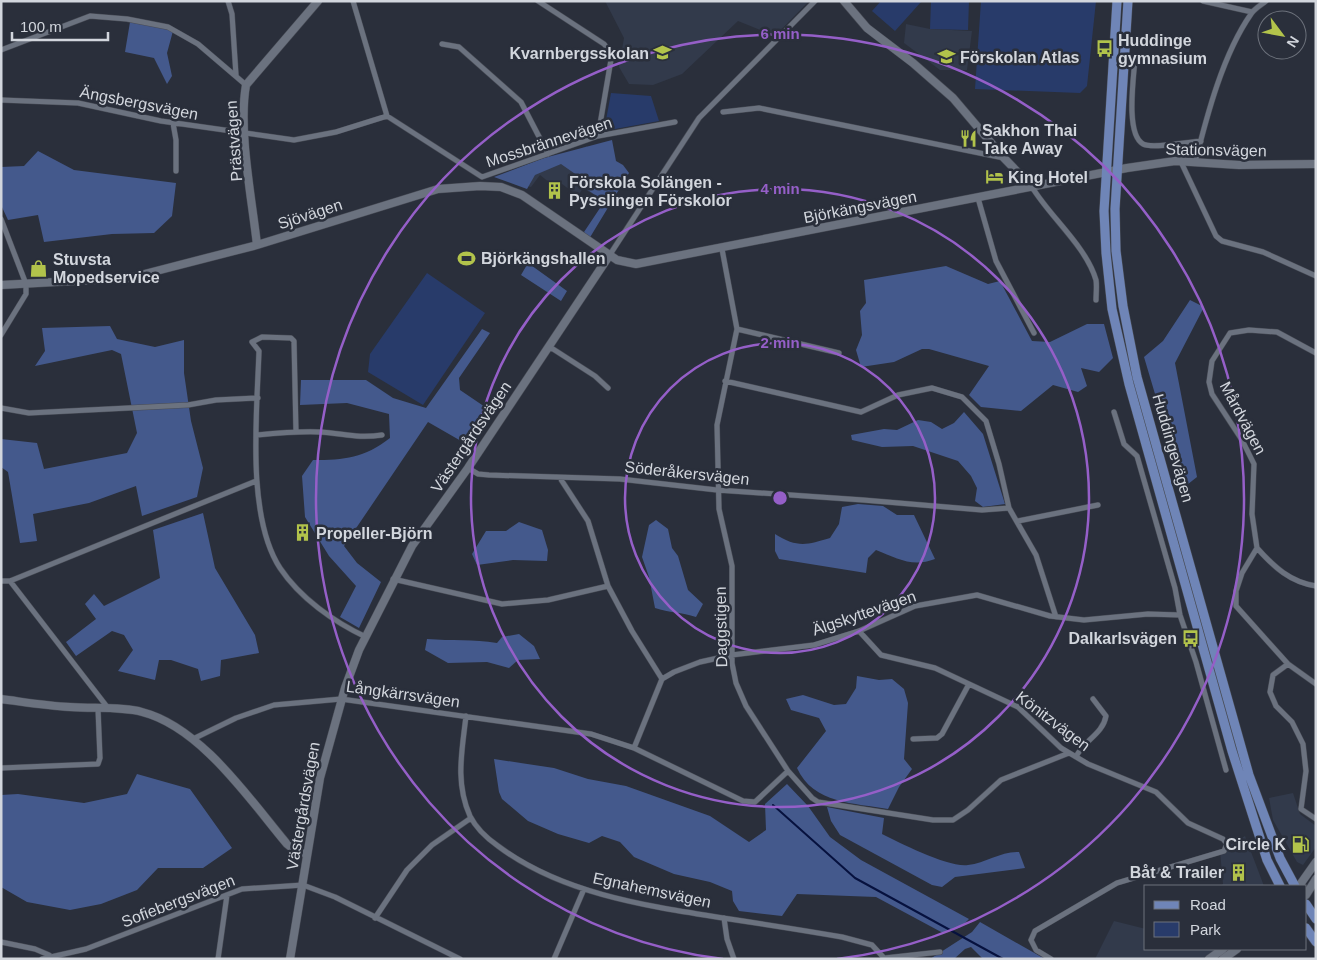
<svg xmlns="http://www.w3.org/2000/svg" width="1317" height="960" viewBox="0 0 1317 960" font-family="Arial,sans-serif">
  <rect width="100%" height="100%" fill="#2a2f3b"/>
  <path fill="#323a4b" d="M 605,1 L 809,1 L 775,36 L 738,21 L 682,74 L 653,85 L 629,84 L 619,67 L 624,38 Z
    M 906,24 L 930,29 L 972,31 L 967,70 L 940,70 L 904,43 Z
    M 587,146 L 602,200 L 583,188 L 578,196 L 562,184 L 555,187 L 540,175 L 531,187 L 505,180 Z
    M 1293,793 L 1300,814 L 1316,826 L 1316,847 L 1303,865 L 1297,862 L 1273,820 L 1269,798 Z
    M 1245,836 L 1264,886 L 1220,886 L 1223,884 L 1220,851 Z
    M 1114,921 L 1146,929 L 1146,949 L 1216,949 L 1203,959 L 1095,959 Z"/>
  <path fill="#283b6a" d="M 881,1 L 920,1 L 921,2 L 895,31 L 872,11 Z
    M 931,1 L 969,1 L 968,30 L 930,29 Z
    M 981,1 L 1096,1 L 1087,86 L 1080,93 L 975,89 Z
    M 611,93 L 651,96 L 659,121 L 604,131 Z
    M 427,273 L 485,313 L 423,405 L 368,372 L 370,354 Z"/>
  <path fill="#44598c" d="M 130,22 L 155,26 L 173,31 L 167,53 L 172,76 L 167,84 L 154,58 L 125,52 Z
    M 612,140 L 616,161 L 623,165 L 629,173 L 589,239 L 584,232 L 602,205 L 602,200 L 588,190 L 591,185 L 561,164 L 535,175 L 527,189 L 494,177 L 544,158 Z
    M 38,151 L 74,170 L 176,183 L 172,216 L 154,233 L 112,234 L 44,242 L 38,215 L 8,220 L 1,205 L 1,167 L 24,166 Z
    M 528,263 L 567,291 L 561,301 L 521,275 Z
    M 946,266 L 988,284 L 1000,281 L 1032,341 L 1050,342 L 1087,324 L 1104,324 L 1113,358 L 1099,372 L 1081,368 L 1087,386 L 1078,392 L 1053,385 L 1021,411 L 981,407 L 969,395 L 989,366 L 929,349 L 922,349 L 894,362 L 861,367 L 856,350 L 862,335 L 860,311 L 866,303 L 864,280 Z
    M 1190,300 L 1204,307 L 1175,363 L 1197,477 L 1183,488 L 1144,357 L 1163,341 Z
    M 110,326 L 117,339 L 155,347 L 184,340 L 184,373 L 191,421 L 203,468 L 197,497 L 142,516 L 136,486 L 89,503 L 33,514 L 37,541 L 20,543 L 8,472 L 1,467 L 1,439 L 37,443 L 44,469 L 127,453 L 137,433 L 121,354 L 112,350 L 35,366 L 45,351 L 42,328 Z
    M 482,329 L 490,333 L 459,378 L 460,390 L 491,411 L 468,445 L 428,422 L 344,546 L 357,563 L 381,582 L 359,628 L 340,617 L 356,586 L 329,556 L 305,517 L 302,476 L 313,460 C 345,460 364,458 390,438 L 389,414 L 347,403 L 300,405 L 301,380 L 366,380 L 393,398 L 426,408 Z
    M 964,412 L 983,434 L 1005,504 L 983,507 L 975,501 L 977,488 L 971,476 L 958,461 L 913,446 L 882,447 L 852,440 L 851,435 L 884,429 L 897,430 L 918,420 L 931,422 L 942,429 L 954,423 Z
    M 858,504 L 883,506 L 897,515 L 914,515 L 935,559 C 912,568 897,558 876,550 L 868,558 L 866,573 L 779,559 L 775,551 L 775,534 C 797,548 807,545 830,538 L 839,524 L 842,507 Z
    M 203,513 L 215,568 L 255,635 L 259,653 L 221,660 L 220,676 L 201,681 L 198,669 L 171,660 L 159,660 L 155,680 L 118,671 L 133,650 L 124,635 L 112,631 L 76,656 L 66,642 L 96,619 L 85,604 L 94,594 L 104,606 L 160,578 L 153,530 Z
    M 656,520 L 668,529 L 672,548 L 678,556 L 688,590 L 703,604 L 696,617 C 682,612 669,613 655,608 L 649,577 L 642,557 L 649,525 Z
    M 519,522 L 542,530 L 548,550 L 547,561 L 513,560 L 477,565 L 472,554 L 486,531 L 506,531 Z
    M 519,634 L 534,646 L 540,659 L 518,660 L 509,668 L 487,662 L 448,663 L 425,650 L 427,639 C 452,641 473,639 497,643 L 502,637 Z
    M 857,676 L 879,680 L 892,679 L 904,689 L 908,703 L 904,759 L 912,769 L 899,787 L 888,809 C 855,803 813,804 797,768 L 826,731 L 819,718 L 791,710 L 786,699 L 803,695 L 834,705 L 846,704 L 856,688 Z
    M 494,759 L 554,768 L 588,779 L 626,786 L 710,816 L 749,842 L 766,830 L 765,804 L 787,784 L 808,806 L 830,837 L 861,860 L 969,919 L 961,927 L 943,933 L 876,897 L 797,894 L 782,916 L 739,911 L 733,901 L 732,891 L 710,882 L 674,874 L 634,857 L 620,842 L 602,836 L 589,843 L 558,834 L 528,821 L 502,799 L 499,792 Z
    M 137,774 L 190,789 L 232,848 L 203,868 L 158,868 L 137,890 L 101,904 L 70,910 L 27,902 L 1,887 L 1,795 L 18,794 L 84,803 L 127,794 Z
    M 827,807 L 884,818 L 882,834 C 900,843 949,868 968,865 C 986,863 1001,851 1019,852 L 1025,868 L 955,877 L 942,887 L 932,885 L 840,835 L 831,821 Z
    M 980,922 L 1045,959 L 983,959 L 971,947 L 965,949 L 954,959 L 930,959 L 972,932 Z"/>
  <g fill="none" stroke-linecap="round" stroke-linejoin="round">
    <path stroke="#06113e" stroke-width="2" d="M 773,805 L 855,878 L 1003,959"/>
    <defs>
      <path id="street" d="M 228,1 L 232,14 L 236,75
        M 353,1 L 387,116 L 482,177 L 598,136 L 675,122
        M 538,1 L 604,44 L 612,54 L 598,136
        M 1203,1 L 1252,12
        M 442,44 L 459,47 L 521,102 L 548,154
        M 1,50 L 90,16 L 127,19 L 168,27 L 198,44 L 246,85
        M 1148,58 L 1135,58 C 1134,76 1125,134 1143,144 C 1152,149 1189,142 1201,141
        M 1,100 L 78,103 L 161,121 L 294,140 L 336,132 L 387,116
        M 723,112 L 759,108 L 1004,158
        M 173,123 L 176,140 L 176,171
        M 1181,162 L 1216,236 L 1222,241 L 1263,252 L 1316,276
        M 1195,163 C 1207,115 1223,54 1251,14 C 1254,9 1261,5 1266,1
        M 1032,187 C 1050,217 1086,246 1096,280 C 1097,286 1096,294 1096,300
        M 978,198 L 996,261 L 1034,333
        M 1,219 L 26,284 L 26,294 L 1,335
        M 722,249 L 737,329 L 717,425 L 719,509 L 732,566 L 732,663 L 736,683 L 746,706 L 788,771 L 812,798 L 818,802 L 933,820 L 953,820 L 968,810 L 1001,780 L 1069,753
        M 609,256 L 699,118 L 815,1
        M 737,329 L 839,353
        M 548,348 L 553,349 L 595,376 L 608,388
        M 1316,353 L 1277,332 L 1249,330 L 1230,333 L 1212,361 L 1209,382 L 1212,394 L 1242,440 L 1254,464 L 1252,514 L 1257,548 L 1242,573 L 1236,591 L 1236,606 L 1288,664 L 1316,684
        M 725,381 L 861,412 L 898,395 L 932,388 L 962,397 L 986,421 L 999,464 L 1009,508
        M 1,408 L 29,413 L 188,405 L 216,400 L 258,398
        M 1114,412 L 1124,444 L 1137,456 L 1175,588 L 1180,615 L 1196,662 L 1226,770
        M 296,432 L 294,341 L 291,338 L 262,337 L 252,342 L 259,351 C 257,412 246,516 280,568 C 300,598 334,622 366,637
        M 257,435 C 278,433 299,431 319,432 C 343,433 356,439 382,435
        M 468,468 L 478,474 L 489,475 L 620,479 L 717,490 L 863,500 L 982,510 L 1009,508 L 1036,555 L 1056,617
        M 560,478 L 588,521 L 608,586 L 632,631 L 662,679
        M 1018,521 L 1098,505
        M 1257,548 C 1274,567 1290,582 1316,586
        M 393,579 L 502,604 L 548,600 L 608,586
        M 1,581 L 10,581 L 256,481
        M 10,581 L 108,708
        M 859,631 L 881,655 L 935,668 L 1018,707 L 1061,748 L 1088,764 L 1156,792 L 1188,823 L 1223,839 L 1227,844 L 1224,851 L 1117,883 L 1035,931 L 1031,940 L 1036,950 L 1051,959
        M 1288,664 L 1273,675 L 1270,692 L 1276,706 L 1292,722 L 1303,744 L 1306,771 L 1301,809 L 1316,819
        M 466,716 C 462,751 455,783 470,816 C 476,828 488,839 498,846 C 562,894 647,906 723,918 C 763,924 802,930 842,937 L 872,945 L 885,959
        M 193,739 L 236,718 L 274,705 L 341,699 L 591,734 L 634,748 L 743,801 L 755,802 L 788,771
        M 913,739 L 937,738 L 942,734 L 969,684
        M 634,748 L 662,679 L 674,672 L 700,662 L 732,655 L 814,645 L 859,631 L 915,606 L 977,595 L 1050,616 L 1084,620 L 1148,614 L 1180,615
        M 1076,757 C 1083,741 1103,734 1106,716 L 1093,699
        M 1,768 L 98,764 L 100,758 L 98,709
        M 375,918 L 407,870 L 432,845 L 471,818
        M 724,918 L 727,939 L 734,959
        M 1,942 L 35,949 L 49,955
        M 885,958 L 940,952
        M 42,959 L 86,949 L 242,889 L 303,885 L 335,897 L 460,959
        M 218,959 L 227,895
        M 554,959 L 584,889"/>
      <path id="secondary" d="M 844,1 L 867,28 L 913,63 L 953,98 L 1004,158 L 1032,187
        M 257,245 C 252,199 238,130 246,85 L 318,1
        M 1,285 L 129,278 L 257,245 L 438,189 L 480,186 L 501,187 L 522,195 L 617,260 L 636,264 L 1127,168 L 1175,161 L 1239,165 L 1316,164
        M 1,699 C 24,702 47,706 70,707 C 93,709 119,706 142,712 C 201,727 250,800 287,844 L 297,852 L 307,854
        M 1299,886 L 1316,862
        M 1306,895 L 1316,879
        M 290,959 L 320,778 L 345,688 L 359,650 L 412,546 L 468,468 L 609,256
        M 1209,959 L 1223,949
        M 1223,959 L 1237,949"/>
      <path id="primary" d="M 1117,1 L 1104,211 L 1106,253 L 1112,309 L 1129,384 L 1232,751 L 1267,860 L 1280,886
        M 1128,1 L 1115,209 L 1116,251 L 1123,306 L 1137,377 L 1249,775 L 1280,858 L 1295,886
        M 1306,904 L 1316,919
        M 1306,928 L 1316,942"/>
    </defs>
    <use href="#street" stroke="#484c56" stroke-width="6"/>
    <use href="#secondary" stroke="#484c56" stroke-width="9"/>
    <use href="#primary" stroke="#484c56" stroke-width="10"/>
    <use href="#street" stroke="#6b727f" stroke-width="5"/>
    <use href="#secondary" stroke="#6b727f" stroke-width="8"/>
    <use href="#primary" stroke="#6f85b7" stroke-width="9"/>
  </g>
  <g fill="none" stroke="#955fc8" stroke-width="2.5">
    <circle cx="780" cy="498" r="155"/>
    <circle cx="780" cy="498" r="309"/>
    <path d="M723 959A464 464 0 1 1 837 959"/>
  </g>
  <defs>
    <symbol id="bus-bare" viewBox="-9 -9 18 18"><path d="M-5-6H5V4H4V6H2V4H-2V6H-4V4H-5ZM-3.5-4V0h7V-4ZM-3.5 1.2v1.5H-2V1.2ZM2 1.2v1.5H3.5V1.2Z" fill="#b2c34b" stroke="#2a2f3b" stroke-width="2.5" paint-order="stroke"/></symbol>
    <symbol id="school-bare" viewBox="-9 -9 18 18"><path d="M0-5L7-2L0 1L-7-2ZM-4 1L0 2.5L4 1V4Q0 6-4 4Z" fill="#b2c34b" stroke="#2a2f3b" stroke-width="2.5" paint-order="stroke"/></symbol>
    <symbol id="restaurant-bare" viewBox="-9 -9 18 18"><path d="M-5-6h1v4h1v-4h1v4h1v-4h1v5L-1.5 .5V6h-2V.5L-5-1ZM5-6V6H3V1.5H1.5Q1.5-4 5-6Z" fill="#b2c34b" stroke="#2a2f3b" stroke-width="2.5" paint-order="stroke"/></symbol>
    <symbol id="hotel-bare" viewBox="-9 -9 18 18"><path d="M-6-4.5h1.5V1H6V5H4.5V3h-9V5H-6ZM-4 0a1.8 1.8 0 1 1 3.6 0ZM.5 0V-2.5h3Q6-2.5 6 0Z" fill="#b2c34b" stroke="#2a2f3b" stroke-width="2.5" paint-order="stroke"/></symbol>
    <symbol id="building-bare" viewBox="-9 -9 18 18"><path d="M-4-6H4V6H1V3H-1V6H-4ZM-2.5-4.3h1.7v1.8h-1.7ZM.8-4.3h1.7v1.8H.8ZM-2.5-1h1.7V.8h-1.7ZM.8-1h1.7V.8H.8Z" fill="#b2c34b" stroke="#2a2f3b" stroke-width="2.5" paint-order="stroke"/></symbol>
    <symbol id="stadium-bare" viewBox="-9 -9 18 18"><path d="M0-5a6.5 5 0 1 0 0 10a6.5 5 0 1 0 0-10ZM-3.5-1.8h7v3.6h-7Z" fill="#b2c34b" stroke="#2a2f3b" stroke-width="2.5" paint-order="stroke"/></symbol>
    <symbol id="shop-bare" viewBox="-9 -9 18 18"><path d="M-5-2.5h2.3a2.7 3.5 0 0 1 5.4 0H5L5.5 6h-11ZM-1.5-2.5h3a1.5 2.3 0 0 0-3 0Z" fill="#b2c34b" stroke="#2a2f3b" stroke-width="2.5" paint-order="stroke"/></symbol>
    <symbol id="fuel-bare" viewBox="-9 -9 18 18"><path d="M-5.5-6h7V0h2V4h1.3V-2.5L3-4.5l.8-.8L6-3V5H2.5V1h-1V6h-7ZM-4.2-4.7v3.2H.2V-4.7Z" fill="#b2c34b" stroke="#2a2f3b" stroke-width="2.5" paint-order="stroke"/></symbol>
  </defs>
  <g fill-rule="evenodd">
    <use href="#bus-bare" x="1092" y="36" width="25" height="25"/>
    <use href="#school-bare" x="650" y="40" width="25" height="25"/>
    <use href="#school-bare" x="934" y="44" width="25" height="25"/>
    <use href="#restaurant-bare" x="956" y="126" width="25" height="25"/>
    <use href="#hotel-bare" x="982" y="164" width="25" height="25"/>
    <use href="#building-bare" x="542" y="178" width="25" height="25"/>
    <use href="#stadium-bare" x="454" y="246" width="25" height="25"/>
    <use href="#shop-bare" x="26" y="256" width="25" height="25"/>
    <use href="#building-bare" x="290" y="520" width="25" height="25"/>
    <use href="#bus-bare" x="1178" y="626" width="25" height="25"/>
    <use href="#fuel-bare" x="1288" y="832" width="25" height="25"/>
    <use href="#building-bare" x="1226" y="860" width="25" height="25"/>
  </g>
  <g text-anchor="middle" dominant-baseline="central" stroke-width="5" stroke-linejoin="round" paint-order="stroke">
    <g font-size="16" font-weight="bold" fill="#d2d6dd" stroke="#2a2f3b" text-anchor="start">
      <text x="1118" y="40">Huddinge<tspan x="1118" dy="18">gymnasium</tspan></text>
      <text x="649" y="53" text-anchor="end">Kvarnbergsskolan</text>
      <text x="960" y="57">Förskolan Atlas</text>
      <text x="982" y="130">Sakhon Thai<tspan x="982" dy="18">Take Away</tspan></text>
      <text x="1008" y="177">King Hotel</text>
      <text x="569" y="182">Förskola Solängen -<tspan x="569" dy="18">Pysslingen Förskolor</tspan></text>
      <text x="481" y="258">Björkängshallen</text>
      <text x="53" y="259">Stuvsta<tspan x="53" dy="18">Mopedservice</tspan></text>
      <text x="316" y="533">Propeller-Björn</text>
      <text x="1177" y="638" text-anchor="end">Dalkarlsvägen</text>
      <text x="1286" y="844" text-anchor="end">Circle K</text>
      <text x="1224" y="872" text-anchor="end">Båt &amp; Trailer</text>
    </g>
    <g font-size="16" fill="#d2d6dd" stroke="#2a2f3b">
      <text transform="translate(139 103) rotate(11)">Ängsbergsvägen</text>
      <text transform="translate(234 141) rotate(-94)">Prästvägen</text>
      <text transform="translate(549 142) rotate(-18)">Mossbrännevägen</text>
      <text transform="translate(1216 150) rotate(1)">Stationsvägen</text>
      <text transform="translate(860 207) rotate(-11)">Björkängsvägen</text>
      <text transform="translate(310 214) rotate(-18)">Sjövägen</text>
      <text transform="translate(1243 418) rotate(62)">Mårdvägen</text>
      <text transform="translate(471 437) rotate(-56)">Västergårdsvägen</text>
      <text transform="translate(1173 448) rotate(74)">Huddingevägen</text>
      <text transform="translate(687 473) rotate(6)">Söderåkersvägen</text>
      <text transform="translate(864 613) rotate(-19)">Älgskyttevägen</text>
      <text transform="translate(721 627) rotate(-91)">Daggstigen</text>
      <text transform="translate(403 694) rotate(8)">Långkärrsvägen</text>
      <text transform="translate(1053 721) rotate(37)">Könitzvägen</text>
      <text transform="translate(303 806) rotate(-80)">Västergårdsvägen</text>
      <text transform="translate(652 890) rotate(12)">Egnahemsvägen</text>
      <text transform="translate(178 901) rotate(-21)">Sofiebergsvägen</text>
    </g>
  </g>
  <circle cx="780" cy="498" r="8" fill="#955fc8" stroke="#2a2f3b" stroke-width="2.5"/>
  <g font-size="15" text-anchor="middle" font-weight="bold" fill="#955fc8" stroke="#2a2f3b" stroke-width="5" stroke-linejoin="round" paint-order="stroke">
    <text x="780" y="39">6 min</text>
    <text x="780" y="194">4 min</text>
    <text x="780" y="348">2 min</text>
  </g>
  <rect width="1317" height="960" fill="none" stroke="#d2d6dd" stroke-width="5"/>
  <rect x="1144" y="885" width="162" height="65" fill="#2a2f3b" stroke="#6d727c"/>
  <rect x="1154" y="901" width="25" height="8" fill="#6f85b7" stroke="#6d727c"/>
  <text x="1190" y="910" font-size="15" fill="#d2d6dd">Road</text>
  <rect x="1154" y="922" width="25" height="15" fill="#283b6a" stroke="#6d727c"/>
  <text x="1190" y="935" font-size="15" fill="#d2d6dd">Park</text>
  <g transform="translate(1282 35) rotate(122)"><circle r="24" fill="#2a2f3b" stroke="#6d727c"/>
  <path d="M0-4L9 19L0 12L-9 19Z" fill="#b2c34b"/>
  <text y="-8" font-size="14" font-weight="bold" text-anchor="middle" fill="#d2d6dd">N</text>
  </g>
  <path d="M12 32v8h96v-8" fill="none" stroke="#d2d6dd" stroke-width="2.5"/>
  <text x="20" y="32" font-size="15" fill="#d2d6dd" stroke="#2a2f3b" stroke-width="4" paint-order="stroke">100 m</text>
</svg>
